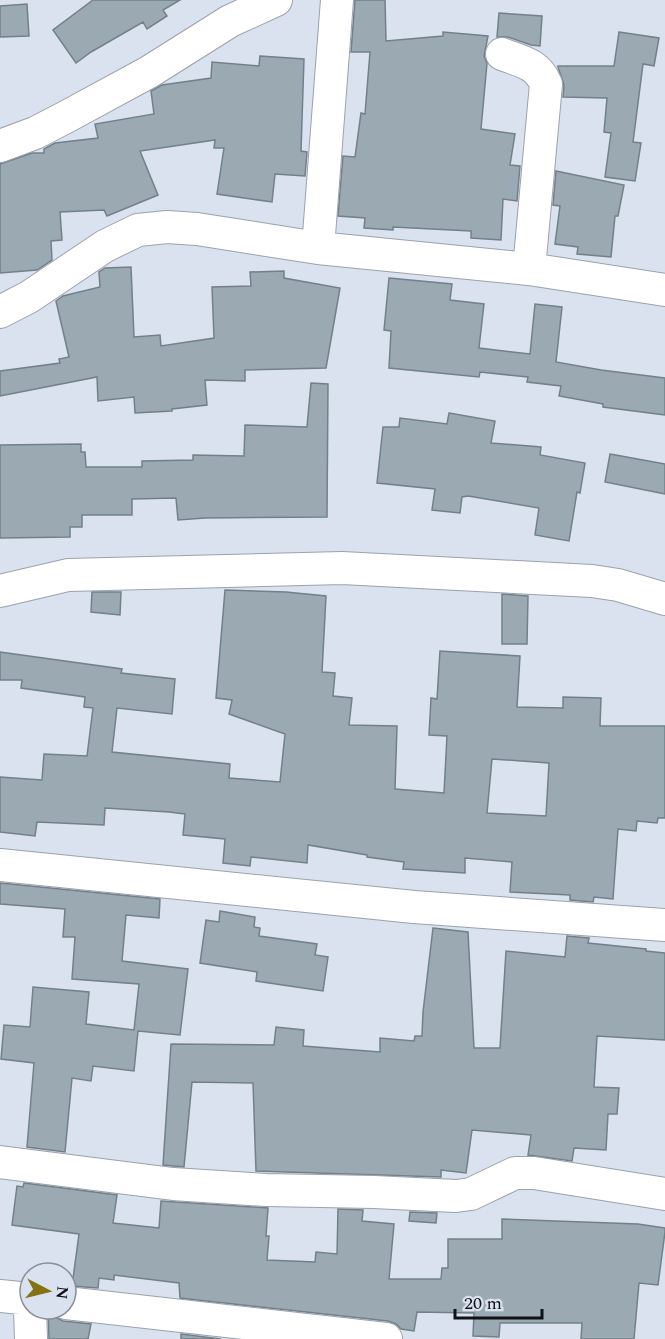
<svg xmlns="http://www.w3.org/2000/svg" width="665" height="1339" viewBox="0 0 665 1339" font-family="Spectral,serif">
  <rect width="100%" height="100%" fill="#dae1ef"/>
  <path fill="#9aa9b2" stroke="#728189" stroke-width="1.5" fill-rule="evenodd" d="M 93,0 L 180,0 L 163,10 L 167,16 L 147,29 L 143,22 L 91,52 L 76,63 L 53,30 Z
    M 355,0 L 385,0 L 386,41 L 443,36 L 443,32 L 488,36 L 484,56 L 487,63 L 481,129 L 515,134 L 510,165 L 520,166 L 517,201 L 503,199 L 501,240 L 471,238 L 471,231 L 393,227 L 393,230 L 364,228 L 365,218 L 338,216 L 343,156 L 355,157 L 361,113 L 365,114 L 370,52 L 351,52 Z
    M 27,4 L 29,36 L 0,37 L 0,6 Z
    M 499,13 L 542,16 L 540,46 L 531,45 L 508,37 L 497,37 Z
    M 619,32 L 659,38 L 654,66 L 643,64 L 633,142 L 641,143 L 635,181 L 605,177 L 611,133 L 604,132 L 607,98 L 563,97 L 564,85 L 558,67 L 558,66 L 614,66 Z
    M 260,56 L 304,59 L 301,151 L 307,152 L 305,176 L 275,174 L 272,202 L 217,194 L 224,148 L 214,148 L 215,140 L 140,151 L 158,195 L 107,216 L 104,210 L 60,212 L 62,240 L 51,241 L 52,260 L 37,270 L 0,273 L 0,164 L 32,153 L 44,153 L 44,149 L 55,143 L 98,138 L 95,124 L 154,114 L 151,91 L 162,85 L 211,78 L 212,62 L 259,66 Z
    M 556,171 L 624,185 L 618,216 L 615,216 L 611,257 L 577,254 L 578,247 L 555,244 L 560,206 L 553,205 Z
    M 131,267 L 134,337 L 160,335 L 161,346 L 214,338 L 212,287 L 251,286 L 250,272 L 284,271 L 284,278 L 340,288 L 326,368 L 245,370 L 245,381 L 205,380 L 207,405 L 172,409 L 172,411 L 135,413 L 134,397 L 98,401 L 97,377 L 0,396 L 0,371 L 60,363 L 59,359 L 69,357 L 56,301 L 63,296 L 100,287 L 99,272 L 105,268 Z
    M 389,278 L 452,284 L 450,300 L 484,304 L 479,348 L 530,354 L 535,304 L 562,307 L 556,362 L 601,370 L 665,378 L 665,415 L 603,407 L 603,404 L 559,396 L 561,386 L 527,382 L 528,377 L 480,372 L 479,377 L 389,368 L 391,331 L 384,330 Z
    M 311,383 L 328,384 L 327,517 L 205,518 L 178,520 L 176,498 L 132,499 L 132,515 L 82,515 L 82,527 L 70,527 L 70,537 L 0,538 L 0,445 L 81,444 L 81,452 L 85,452 L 86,467 L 142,467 L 142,461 L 193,460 L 193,455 L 244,456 L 245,425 L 307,427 Z
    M 449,413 L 495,421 L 491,443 L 541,447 L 540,455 L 585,463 L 580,493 L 577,492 L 569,541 L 535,535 L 539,508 L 468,496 L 462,497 L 460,513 L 432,510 L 435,489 L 377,483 L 383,427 L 399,427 L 400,418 L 447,424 Z
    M 610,454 L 665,464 L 665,494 L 605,482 Z
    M 225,590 L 286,592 L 326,596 L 322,672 L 335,673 L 333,696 L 352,698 L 349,725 L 397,726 L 395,789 L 444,793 L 447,736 L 429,735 L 431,698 L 437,699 L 440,651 L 520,656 L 517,707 L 563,708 L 563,697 L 601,698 L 600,726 L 665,726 L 665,818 L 658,818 L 657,823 L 637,821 L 636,831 L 618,829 L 613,899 L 594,897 L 593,902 L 570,900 L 570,895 L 510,892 L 512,862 L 465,858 L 465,873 L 403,869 L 404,862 L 367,857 L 367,855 L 308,845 L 307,863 L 251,857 L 250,866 L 223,863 L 225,839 L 183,835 L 185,814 L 169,812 L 105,808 L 104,825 L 37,822 L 35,836 L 0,832 L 0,777 L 42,780 L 44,754 L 87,756 L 93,708 L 84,707 L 85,697 L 21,688 L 22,680 L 0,680 L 0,652 L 122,669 L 121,673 L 175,679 L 172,714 L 117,708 L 112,752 L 230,764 L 229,778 L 280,782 L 285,734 L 229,714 L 232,700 L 216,698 ZM 492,759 L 549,763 L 546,816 L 487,813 Z
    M 92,592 L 121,592 L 120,615 L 91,612 Z
    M 502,594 L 528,596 L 527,644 L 502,644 Z
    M 0,883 L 160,899 L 159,918 L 126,915 L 122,961 L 188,969 L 180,1035 L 138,1031 L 134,1071 L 93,1066 L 91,1081 L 72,1078 L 65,1152 L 27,1147 L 34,1063 L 1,1059 L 4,1025 L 30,1027 L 33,987 L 89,992 L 86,1024 L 134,1030 L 139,984 L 72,979 L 75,937 L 63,937 L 65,909 L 0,904 Z
    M 220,911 L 255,917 L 254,927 L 260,928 L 259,936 L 317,944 L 315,955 L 328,957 L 323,991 L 256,981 L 257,972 L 200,963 L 206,920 L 219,922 Z
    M 433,928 L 468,932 L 474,1048 L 500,1048 L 506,951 L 565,957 L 567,936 L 589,938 L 588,943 L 646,949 L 646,951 L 665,953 L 665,1040 L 597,1036 L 594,1087 L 619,1088 L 617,1114 L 608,1114 L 606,1150 L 574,1148 L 572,1161 L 528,1155 L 531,1135 L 472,1130 L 466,1173 L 441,1170 L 441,1177 L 256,1171 L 253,1083 L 192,1082 L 184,1167 L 163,1165 L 171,1044 L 274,1045 L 276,1027 L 304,1030 L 303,1046 L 380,1052 L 380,1038 L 414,1041 L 415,1036 L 422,1036 L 423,1012 Z
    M 24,1183 L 117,1195 L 113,1223 L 159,1228 L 161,1201 L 268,1208 L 266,1236 L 269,1236 L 267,1260 L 315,1262 L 316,1252 L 337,1254 L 338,1209 L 363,1210 L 362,1221 L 394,1224 L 389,1279 L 441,1279 L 442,1268 L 448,1268 L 448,1239 L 502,1239 L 502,1219 L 638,1224 L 665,1228 L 665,1232 L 658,1285 L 639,1283 L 634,1339 L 581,1339 L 582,1323 L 500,1323 L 499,1337 L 473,1336 L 474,1313 L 417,1312 L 414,1331 L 401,1329 L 396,1324 L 388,1321 L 180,1298 L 179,1283 L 114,1275 L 114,1280 L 99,1278 L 98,1288 L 72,1286 L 79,1234 L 12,1225 L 17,1186 L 23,1187 Z
    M 410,1212 L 437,1213 L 436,1223 L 409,1221 Z
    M 48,1309 L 55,1317 L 63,1321 L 91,1324 L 88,1339 L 49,1339 Z
    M 181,1334 L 221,1339 L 181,1339 Z"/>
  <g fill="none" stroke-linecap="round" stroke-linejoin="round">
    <defs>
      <path id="minor" d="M 502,54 C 522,62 537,63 546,84 L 529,269
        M 0,146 L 35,133 L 66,117 L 149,72 L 230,21 L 276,0
        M 318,248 L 337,0
        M 0,312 L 29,297 L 105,246 L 138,230 L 167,227 L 197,229 L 318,248 L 529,269 L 665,290
        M 0,591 L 68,575 L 342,568 L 592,581 L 618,585 L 665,599
        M 0,865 L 414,907 L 665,925
        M 0,1162 L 173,1184 L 266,1190 L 374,1192 L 456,1196 L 471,1194 L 515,1173 L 534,1173 L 665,1194
        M 0,1296 L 30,1299
        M 66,1303 L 386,1339
        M 30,1309 L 31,1339"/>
    </defs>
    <use href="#minor" stroke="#9ba1af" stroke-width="34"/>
    <use href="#minor" stroke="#fff" stroke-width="32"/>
  </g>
  <g transform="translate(48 1291) rotate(97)"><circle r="28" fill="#dae1ef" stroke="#898e99" stroke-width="1.5"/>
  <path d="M0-4.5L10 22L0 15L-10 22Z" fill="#847213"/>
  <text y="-9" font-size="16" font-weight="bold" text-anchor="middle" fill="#101217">N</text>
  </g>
  <path d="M455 1309v9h87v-9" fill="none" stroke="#101217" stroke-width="3"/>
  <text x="464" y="1309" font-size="18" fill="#101217" stroke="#dae1ef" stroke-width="4.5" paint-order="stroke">20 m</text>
</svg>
